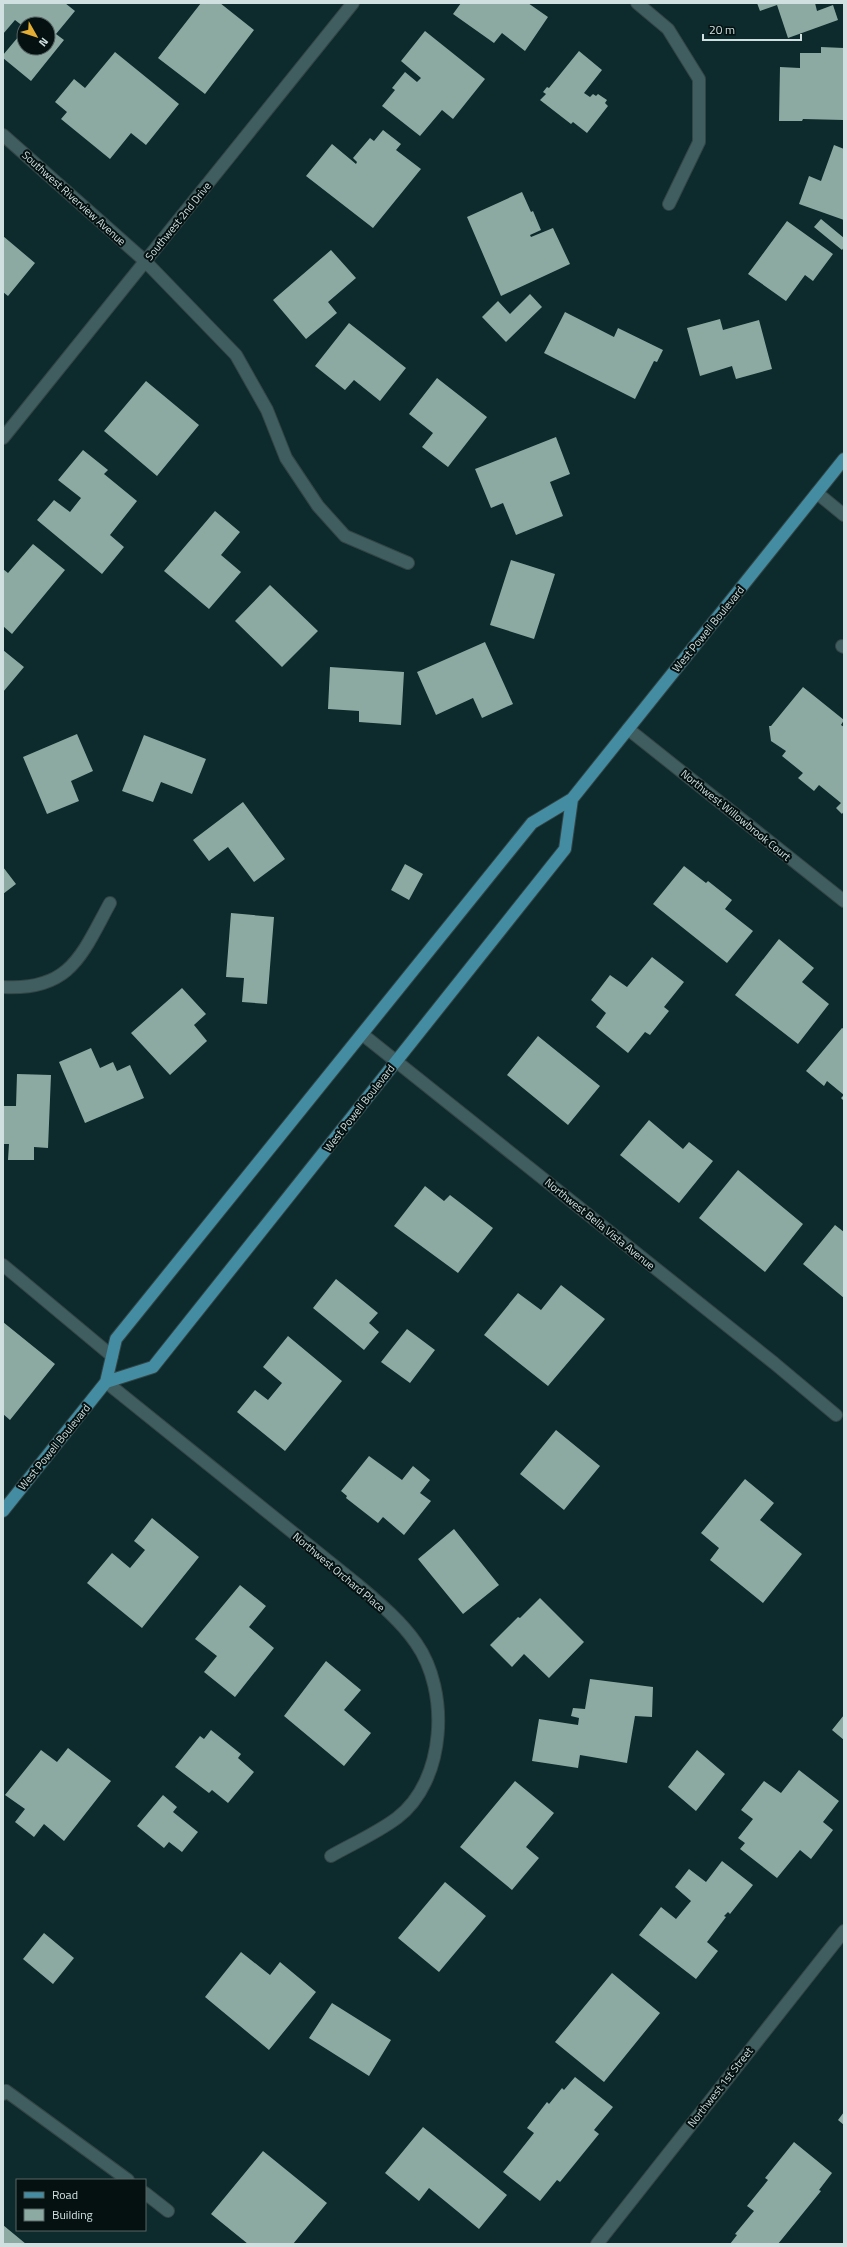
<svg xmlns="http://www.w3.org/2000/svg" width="847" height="2247" viewBox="0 0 847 2247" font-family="'Titillium Web',sans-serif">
  <rect width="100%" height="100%" fill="#0d2a2c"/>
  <path fill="#8daaa2" d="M 3,3 L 65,3 L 75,11 L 56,34 L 64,40 L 31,81 L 3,58 L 3,55 L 24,30 L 24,48 L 48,48 L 48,24 L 24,24 L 24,27 L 15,20 L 3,34 Z
    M 201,3 L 220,3 L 254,30 L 205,94 L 158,58 Z
    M 461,3 L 528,3 L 548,17 L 525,51 L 502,33 L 494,43 L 453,14 Z
    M 757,3 L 815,3 L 817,11 L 833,5 L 838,20 L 788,38 L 777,5 L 760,11 Z
    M 425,31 L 485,79 L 453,119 L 442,110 L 420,136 L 382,106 L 395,90 L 392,88 L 405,72 L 417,82 L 421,78 L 401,61 Z
    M 821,47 L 844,48 L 844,120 L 803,119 L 802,121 L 779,121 L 780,67 L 800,68 L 800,53 L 821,53 Z
    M 579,51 L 602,70 L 584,93 L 590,97 L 593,94 L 596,96 L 598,94 L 607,100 L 605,103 L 608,106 L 587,133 L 573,122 L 571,124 L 540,100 L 546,94 L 543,92 L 547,87 L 549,88 Z
    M 115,52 L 179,104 L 146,145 L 131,133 L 110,159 L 61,119 L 67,112 L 55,102 L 74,79 L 85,88 Z
    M 383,130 L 401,144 L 396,150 L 421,169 L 373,228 L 306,176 L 332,144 L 356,164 L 357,162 L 353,158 L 370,138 L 374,141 Z
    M 834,145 L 844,149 L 844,220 L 799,204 L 809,176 L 821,181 Z
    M 522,192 L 531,212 L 533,211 L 541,230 L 530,235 L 531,237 L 553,228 L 570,264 L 501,296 L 467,217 Z
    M 821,219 L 844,238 L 844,247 L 842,250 L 814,227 Z
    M 787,221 L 833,254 L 813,281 L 805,275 L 786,301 L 748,274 Z
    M 3,236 L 35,263 L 8,296 L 3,292 Z
    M 331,250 L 356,278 L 328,302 L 337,313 L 306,339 L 273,300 Z
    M 530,294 L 542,307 L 506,342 L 482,317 L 498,301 L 510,314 Z
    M 565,312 L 614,337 L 618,328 L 663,350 L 657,362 L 654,361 L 635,399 L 544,353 Z
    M 720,319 L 723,330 L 759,320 L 772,369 L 736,379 L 732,366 L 700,376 L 687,328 Z
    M 349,323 L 406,368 L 380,401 L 354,380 L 345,390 L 315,366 Z
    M 437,378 L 487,417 L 448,467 L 422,447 L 433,433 L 409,414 Z
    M 146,381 L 199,425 L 157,476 L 104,431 Z
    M 556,437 L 570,474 L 550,482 L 563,516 L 516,535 L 503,503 L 491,508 L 475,469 Z
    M 83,450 L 108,470 L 104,474 L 137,501 L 110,535 L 124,547 L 102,574 L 37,520 L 54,500 L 70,512 L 81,498 L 58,480 Z
    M 215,511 L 240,532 L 221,555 L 241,572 L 209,609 L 164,571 Z
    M 33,544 L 65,570 L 12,634 L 3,626 L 3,569 L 8,573 Z
    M 511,560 L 555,574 L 534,639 L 490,625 Z
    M 270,585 L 318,631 L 282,667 L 235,621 Z
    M 485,642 L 513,704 L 482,718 L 473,698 L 436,715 L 417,672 Z
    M 3,650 L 24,667 L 3,692 Z
    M 330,667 L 404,672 L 401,725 L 359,722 L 359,711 L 328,709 Z
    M 803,687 L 844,720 L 841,725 L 844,727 L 844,811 L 842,814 L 836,808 L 841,803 L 819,785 L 814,791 L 798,778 L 803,773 L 782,756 L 786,751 L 771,741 L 769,726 L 771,726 Z
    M 77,734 L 93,771 L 71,781 L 79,801 L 47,814 L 23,757 Z
    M 144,735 L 206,759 L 192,794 L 161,782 L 153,802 L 122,791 Z
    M 243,802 L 285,859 L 254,882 L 228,847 L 209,861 L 193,840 Z
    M 405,864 L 423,874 L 409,900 L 391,890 Z
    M 684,866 L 706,883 L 708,881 L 732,900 L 725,909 L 753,931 L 727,963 L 653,904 Z
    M 3,867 L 16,884 L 3,894 Z
    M 231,913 L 274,917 L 267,1004 L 242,1002 L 244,978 L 226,977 Z
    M 779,939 L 814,968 L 802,982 L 829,1004 L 798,1044 L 735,995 Z
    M 652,957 L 684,982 L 664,1007 L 669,1011 L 650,1035 L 645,1032 L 628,1053 L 596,1027 L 606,1013 L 591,1000 L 610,975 L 627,987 Z
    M 182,988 L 206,1014 L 194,1025 L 207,1041 L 170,1075 L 131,1033 Z
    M 842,1028 L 844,1029 L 844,1101 L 841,1098 L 844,1095 L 827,1081 L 824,1086 L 806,1071 Z
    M 538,1036 L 600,1086 L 568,1125 L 507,1075 Z
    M 91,1048 L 100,1068 L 113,1062 L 117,1071 L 130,1065 L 144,1098 L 85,1123 L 59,1062 Z
    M 17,1074 L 51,1075 L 48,1148 L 34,1147 L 34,1160 L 8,1160 L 9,1144 L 3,1144 L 3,1106 L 16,1106 Z
    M 649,1120 L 683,1149 L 689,1142 L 713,1161 L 679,1203 L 620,1155 Z
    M 738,1170 L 803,1224 L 765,1272 L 699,1218 Z
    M 425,1186 L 444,1201 L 450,1195 L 493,1228 L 458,1273 L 394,1226 Z
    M 835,1225 L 844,1232 L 844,1298 L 803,1264 Z
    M 336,1279 L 378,1313 L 369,1323 L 379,1332 L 364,1350 L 313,1308 Z
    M 561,1285 L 605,1319 L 548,1386 L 484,1335 L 518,1293 L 541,1310 Z
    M 3,1322 L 55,1364 L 10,1420 L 3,1414 Z
    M 407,1329 L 435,1350 L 410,1383 L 381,1362 Z
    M 288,1336 L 342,1381 L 285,1451 L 237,1412 L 255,1390 L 268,1400 L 282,1383 L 263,1367 Z
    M 556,1430 L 600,1466 L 564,1510 L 520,1474 Z
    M 369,1456 L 402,1480 L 413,1466 L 430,1480 L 420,1493 L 431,1501 L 404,1535 L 383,1517 L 378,1523 L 346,1498 L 347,1496 L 341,1491 Z
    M 745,1479 L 774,1503 L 760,1520 L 802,1554 L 763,1603 L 710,1560 L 719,1548 L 701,1533 Z
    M 152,1518 L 199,1557 L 142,1628 L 87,1583 L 112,1553 L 130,1568 L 145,1550 L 134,1541 Z
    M 454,1529 L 499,1585 L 463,1614 L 418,1559 Z
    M 240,1585 L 266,1606 L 249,1627 L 274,1648 L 235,1697 L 204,1672 L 217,1656 L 195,1639 Z
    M 540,1598 L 584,1642 L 549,1678 L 524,1654 L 512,1667 L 490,1645 L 518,1617 L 520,1618 Z
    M 326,1661 L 361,1690 L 344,1710 L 371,1733 L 344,1766 L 284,1716 Z
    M 590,1679 L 653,1687 L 652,1717 L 635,1716 L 627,1763 L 580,1755 L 578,1768 L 532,1761 L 539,1719 L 578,1725 L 579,1718 L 571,1716 L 573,1708 L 585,1709 Z
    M 844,1715 L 844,1740 L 832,1730 Z
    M 211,1730 L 241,1754 L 238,1758 L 254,1772 L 228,1803 L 212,1790 L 209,1793 L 175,1767 L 200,1736 L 204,1739 Z
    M 68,1748 L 111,1781 L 64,1841 L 44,1824 L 34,1837 L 15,1822 L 25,1809 L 5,1795 L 41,1750 L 57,1762 Z
    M 697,1750 L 725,1774 L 696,1811 L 668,1787 Z
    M 799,1770 L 839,1801 L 823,1822 L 833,1830 L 811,1859 L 800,1850 L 777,1878 L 740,1849 L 745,1843 L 738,1838 L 753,1819 L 741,1810 L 764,1781 L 781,1793 Z
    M 515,1781 L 554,1813 L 526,1847 L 539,1858 L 512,1890 L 460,1847 Z
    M 163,1795 L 177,1807 L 173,1812 L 198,1832 L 182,1852 L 169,1842 L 164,1848 L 137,1826 Z
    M 722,1861 L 753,1885 L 730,1914 L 728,1912 L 724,1916 L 726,1917 L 707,1942 L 718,1951 L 696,1979 L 639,1935 L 661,1907 L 676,1919 L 691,1901 L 675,1887 L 689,1869 L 706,1882 Z
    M 445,1882 L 486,1916 L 439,1972 L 398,1938 Z
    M 44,1933 L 74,1958 L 53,1984 L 23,1959 Z
    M 241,1952 L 270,1975 L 280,1962 L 316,1992 L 269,2050 L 205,1997 Z
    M 612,1973 L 660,2013 L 604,2082 L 555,2042 Z
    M 332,2003 L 391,2040 L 369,2076 L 309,2038 Z
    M 575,2077 L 613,2107 L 594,2130 L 599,2134 L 560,2182 L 557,2180 L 540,2201 L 503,2172 L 534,2133 L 527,2128 L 547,2102 L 549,2104 L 562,2088 L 564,2090 Z
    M 844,2112 L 844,2125 L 838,2120 Z
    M 423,2127 L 507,2195 L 479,2229 L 429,2188 L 419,2201 L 385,2173 Z
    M 794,2142 L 832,2173 L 819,2190 L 821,2191 L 778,2244 L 730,2244 L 737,2235 L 735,2234 L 754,2211 L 747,2206 L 768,2180 L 765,2178 Z
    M 263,2151 L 327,2203 L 293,2244 L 248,2244 L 211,2214 Z
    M 3,2225 L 26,2244 L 3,2244 Z"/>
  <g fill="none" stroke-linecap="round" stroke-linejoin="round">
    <defs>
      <path id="minor" d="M 637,3 L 668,29 L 699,79 L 699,142 L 669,204
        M 3,135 L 145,261 L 236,355 L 267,410 L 286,458 L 318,506 L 345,536 L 408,563
        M 3,438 L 353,3
        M 817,493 L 844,515
        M 842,646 L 844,647
        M 628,729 L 844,901
        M 3,987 C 71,991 82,954 110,903
        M 362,1034 L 774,1363 L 836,1415
        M 3,1265 L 112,1356
        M 106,1382 L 358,1585 C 378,1602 401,1621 416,1643 C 450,1691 446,1781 397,1818 C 377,1833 352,1844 331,1856
        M 3,2094 L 6,2091 L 128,2180
        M 145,2193 L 168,2211
        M 597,2244 L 844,1931"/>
      <path id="major" d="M 106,1382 L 153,1367 L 565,849 L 572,799
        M 3,1511 L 106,1382 L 116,1339 L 532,823 L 572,799 L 844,459"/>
    </defs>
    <use href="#minor" stroke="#324445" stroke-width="14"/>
    <use href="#major" stroke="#324445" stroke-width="14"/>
    <use href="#minor" stroke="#405d5f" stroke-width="12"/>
    <use href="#major" stroke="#448ca2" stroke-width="12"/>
  </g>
  <g text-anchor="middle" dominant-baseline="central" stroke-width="4" stroke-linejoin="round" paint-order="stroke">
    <g font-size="11" fill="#d0e0e1" stroke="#051111">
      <text transform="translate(74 198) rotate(42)">Southwest Riverview Avenue</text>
      <text transform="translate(178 221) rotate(-51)">Southwest 2nd Drive</text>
      <text transform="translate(708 629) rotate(-51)">West Powell Boulevard</text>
      <text transform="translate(736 815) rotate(39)">Northwest Willowbrook Court</text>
      <text transform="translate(359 1108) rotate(-52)">West Powell Boulevard</text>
      <text transform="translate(600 1224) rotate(39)">Northwest Bella Vista Avenue</text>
      <text transform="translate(54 1447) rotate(-51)">West Powell Boulevard</text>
      <text transform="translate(339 1572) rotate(40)">Northwest Orchard Place</text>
      <text transform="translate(720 2087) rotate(-52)">Northwest 1st Street</text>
    </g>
  </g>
  <rect width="847" height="2247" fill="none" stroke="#d0e0e1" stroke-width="8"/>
  <rect x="16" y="2179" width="130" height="52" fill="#051111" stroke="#566464"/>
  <rect x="24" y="2192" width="20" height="6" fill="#448ca2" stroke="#566464"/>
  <text x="52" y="2199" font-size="12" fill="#d0e0e1">Road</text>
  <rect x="24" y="2209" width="20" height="12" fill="#8daaa2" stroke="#566464"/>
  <text x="52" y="2219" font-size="12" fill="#d0e0e1">Building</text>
  <g transform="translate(36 36) rotate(129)"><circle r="19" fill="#051111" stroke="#566464"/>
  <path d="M0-3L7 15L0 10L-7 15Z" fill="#e4ae35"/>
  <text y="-6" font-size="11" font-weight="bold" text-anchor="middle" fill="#d0e0e1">N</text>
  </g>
  <path d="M703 34v6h98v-6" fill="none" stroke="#d0e0e1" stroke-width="2"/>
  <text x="709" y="34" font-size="12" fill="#d0e0e1" stroke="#051111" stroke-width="3" paint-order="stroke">20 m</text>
</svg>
